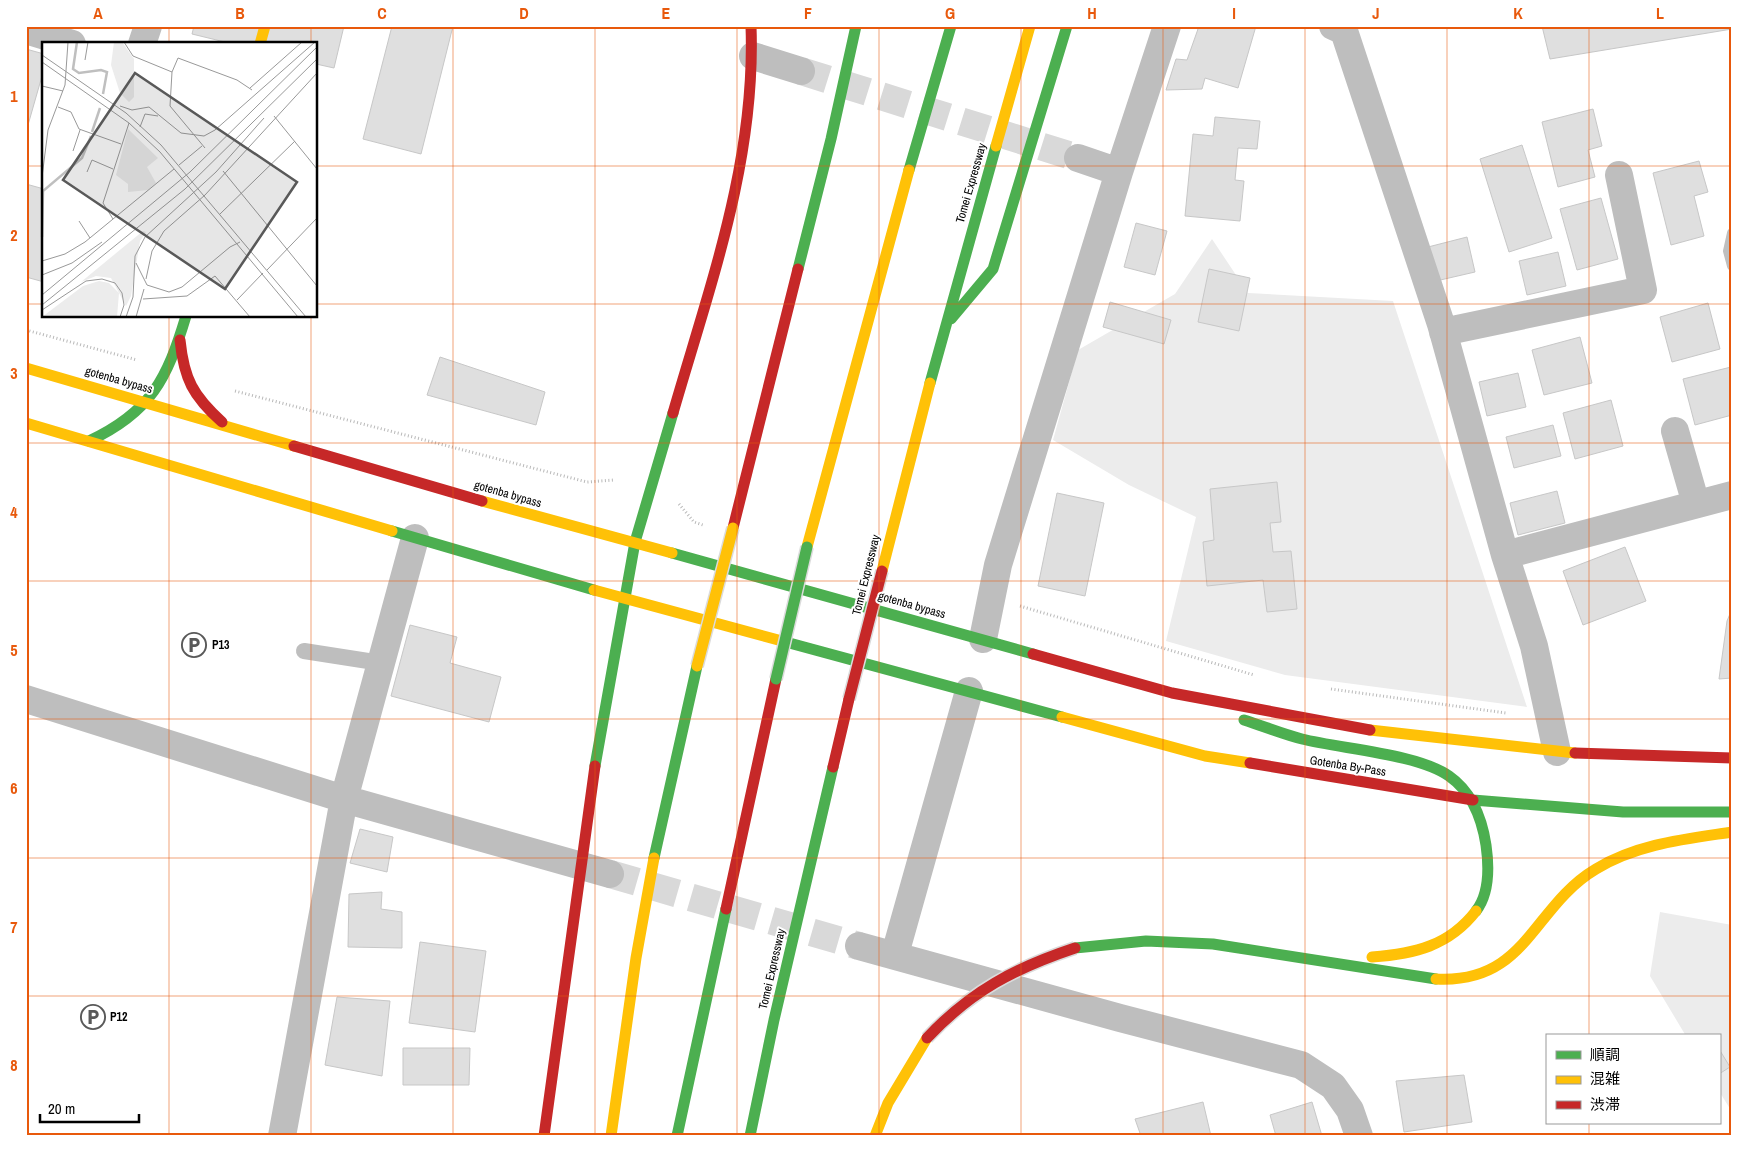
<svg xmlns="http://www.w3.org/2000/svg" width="1758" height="1162" viewBox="0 0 1758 1162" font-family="'Archivo Narrow','Noto Sans JP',sans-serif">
  <rect width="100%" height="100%" fill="#fff"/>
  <path fill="#ececec" d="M 1212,239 L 1248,293 L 1393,301 L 1527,707 L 1285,675 L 1166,641 L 1196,517 L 1129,485 L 1053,440 L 1078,350 L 1175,294 Z
    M 1660,912 L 1732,925 L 1732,1112 L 1719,1091 L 1719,1036 L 1686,1036 L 1650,976 Z"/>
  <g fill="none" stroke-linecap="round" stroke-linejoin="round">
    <path stroke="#bfbfbf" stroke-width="10" d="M 1732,233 L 1728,251 L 1732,266"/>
  </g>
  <path fill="#dfdfdf" stroke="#c7c7c7" d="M 194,26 L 344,26 L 334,68 L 316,64 L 316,44 L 233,44 L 192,34 Z
    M 392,26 L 453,26 L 421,154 L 363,139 Z
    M 1191,26 L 1256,26 L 1238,88 L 1205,78 L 1202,89 L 1166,90 L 1176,59 L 1187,60 L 1198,29 Z
    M 1542,26 L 1732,26 L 1732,29 L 1550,59 Z
    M 26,49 L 44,54 L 44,69 L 26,132 Z
    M 1593,109 L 1602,146 L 1588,150 L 1595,177 L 1558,187 L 1542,122 Z
    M 1215,117 L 1260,121 L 1257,149 L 1238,148 L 1235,180 L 1244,181 L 1240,221 L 1185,216 L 1193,134 L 1213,136 Z
    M 1522,145 L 1552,238 L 1509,252 L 1480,159 Z
    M 1699,161 L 1708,192 L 1694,196 L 1704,236 L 1671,245 L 1653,173 Z
    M 26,184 L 44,189 L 44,282 L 26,277 Z
    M 1601,198 L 1618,259 L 1577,270 L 1560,209 Z
    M 1136,223 L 1167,231 L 1155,275 L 1124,267 Z
    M 1467,237 L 1475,272 L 1436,281 L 1428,247 Z
    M 1558,252 L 1566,286 L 1527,295 L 1519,261 Z
    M 1209,269 L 1250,278 L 1239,331 L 1198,322 Z
    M 1110,302 L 1171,320 L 1164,344 L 1103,327 Z
    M 1708,303 L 1720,349 L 1672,362 L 1660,317 Z
    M 1580,337 L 1592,383 L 1544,395 L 1532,350 Z
    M 440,357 L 545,392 L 536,425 L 427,395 Z
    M 1731,367 L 1732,415 L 1695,425 L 1683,379 Z
    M 1518,373 L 1526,407 L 1487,416 L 1479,382 Z
    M 1611,400 L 1623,446 L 1575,459 L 1563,413 Z
    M 1553,425 L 1561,456 L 1514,468 L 1506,437 Z
    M 1277,482 L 1281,522 L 1270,523 L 1273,552 L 1291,551 L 1297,609 L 1267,612 L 1263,580 L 1207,586 L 1203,542 L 1214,540 L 1210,489 Z
    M 1557,491 L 1565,523 L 1518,535 L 1510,503 Z
    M 1057,493 L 1104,503 L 1085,596 L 1038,586 Z
    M 1625,547 L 1646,601 L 1583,625 L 1563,571 Z
    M 1732,609 L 1732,678 L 1719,679 L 1727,621 Z
    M 410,625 L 457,637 L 450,663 L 501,677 L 489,722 L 391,696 Z
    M 360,829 L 393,837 L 387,872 L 350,863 Z
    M 382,892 L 381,909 L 402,912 L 402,948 L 348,947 L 349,894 Z
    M 420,942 L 486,951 L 475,1032 L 409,1023 Z
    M 337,997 L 390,1001 L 382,1076 L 325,1065 Z
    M 403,1048 L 470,1048 L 469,1085 L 403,1085 Z
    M 1719,1049 L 1730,1067 L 1719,1074 Z
    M 1464,1075 L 1472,1122 L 1404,1132 L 1396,1081 Z
    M 1203,1102 L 1211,1136 L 1141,1136 L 1135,1119 Z
    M 1312,1102 L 1322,1136 L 1276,1136 L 1270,1115 Z"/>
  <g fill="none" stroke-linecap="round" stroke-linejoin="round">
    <path stroke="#d9d9d9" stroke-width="28" stroke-dasharray="28 14" stroke-linecap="butt" d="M 801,71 L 1078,158
      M 610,874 L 859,946"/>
    <path stroke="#b9b9b9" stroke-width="3" stroke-dasharray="1 2.5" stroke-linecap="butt" d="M 26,330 L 137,360
      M 235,391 L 587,482 L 614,480
      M 679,504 L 694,522 L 703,525
      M 1020,606 L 1254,675
      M 1331,689 L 1506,713"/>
    <path stroke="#bebebe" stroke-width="16" d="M 304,651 L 381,663"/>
    <path stroke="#bebebe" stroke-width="28" d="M 1333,26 L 1344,31 L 1441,324 L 1505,555 L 1534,646 L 1557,752
      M 26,30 L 72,44
      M 142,44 L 148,26
      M 753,56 L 801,71
      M 1078,158 L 1119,172
      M 1443,332 L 1643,290 L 1619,175
      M 1675,431 L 1696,504
      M 1505,555 L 1732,495
      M 983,639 L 998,565 L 1119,172 L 1167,26
      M 26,699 L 344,799 L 610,874
      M 859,946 L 1120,1018 L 1301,1065 L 1333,1086 L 1350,1110 L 1359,1136
      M 895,954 L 969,691
      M 282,1136 L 344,799 L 415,538"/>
    <path stroke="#4caf50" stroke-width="11" d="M 909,170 L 951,26
      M 798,269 L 831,139 L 856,26
      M 951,319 L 993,269 L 1067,26
      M 930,383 L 996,146
      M 89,441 C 151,412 167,379 186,316
      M 392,531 L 594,590
      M 672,553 L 1033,654
      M 782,641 L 1062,717
      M 1244,720 C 1263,726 1282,734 1302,739 C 1342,749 1418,754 1449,776 C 1472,792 1482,819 1486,845 C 1489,866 1490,893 1476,911
      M 595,766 L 635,542 L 673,413
      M 1473,800 L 1623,812 L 1732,812
      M 654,858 L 697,666
      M 1075,948 L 1146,941 L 1213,944 L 1436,979
      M 677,1136 L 726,909
      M 750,1136 L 774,1020 L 833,767"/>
    <path stroke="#ffc107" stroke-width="11" d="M 260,44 L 265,26
      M 996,146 L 1030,26
      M 26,368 L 294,446
      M 26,423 L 392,531
      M 482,501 L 672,553
      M 807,547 L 909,170
      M 882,571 L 930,383
      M 594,590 L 782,641
      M 1062,717 L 1205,756 L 1250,763
      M 1370,730 L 1575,753
      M 1372,957 C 1414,954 1449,946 1476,911
      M 1436,979 C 1527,984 1532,907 1596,869 C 1637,844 1686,839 1732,832
      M 611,1136 L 636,958 L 654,858
      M 875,1136 L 888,1103 L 927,1038"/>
    <path stroke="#c62828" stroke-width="11" d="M 180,340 C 184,379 193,396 222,422
      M 673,413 C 710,285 756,161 751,26
      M 294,446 L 482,501
      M 733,528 L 798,269
      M 1033,654 L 1172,693 L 1370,730
      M 1575,753 L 1732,758
      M 1250,763 L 1473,800
      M 833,767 L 849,699
      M 726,909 L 776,679
      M 544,1136 L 595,766"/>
    <defs>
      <path id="fast-bridge" d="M 776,679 L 807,547"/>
      <path id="slow-bridge" d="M 697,666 L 733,528"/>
      <path id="jam-bridge" d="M 849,699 L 882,571
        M 927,1038 C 971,991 1015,968 1075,948"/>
    </defs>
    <use href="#fast-bridge" stroke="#dbdbdb" stroke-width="14" stroke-linecap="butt"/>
    <use href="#slow-bridge" stroke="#dbdbdb" stroke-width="14" stroke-linecap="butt"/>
    <use href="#jam-bridge" stroke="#dbdbdb" stroke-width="14" stroke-linecap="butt"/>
    <use href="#fast-bridge" stroke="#4caf50" stroke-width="11"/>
    <use href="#slow-bridge" stroke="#ffc107" stroke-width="11"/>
    <use href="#jam-bridge" stroke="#c62828" stroke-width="11"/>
  </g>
  <path fill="none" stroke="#e8590c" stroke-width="1" stroke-opacity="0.55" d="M 169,26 L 169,44M 311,26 L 311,44M 453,26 L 453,1136M 595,26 L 595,1136M 737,26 L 737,1136M 879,26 L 879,1136M 1021,26 L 1021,1136M 1163,26 L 1163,1136M 1305,26 L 1305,1136M 1447,26 L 1447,1136M 1589,26 L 1589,1036M 26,166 L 44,166M 316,166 L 1732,166M 26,304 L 44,304M 316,304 L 1732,304M 169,316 L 169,1136M 311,316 L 311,1136M 26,443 L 1732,443M 26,581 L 1732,581M 26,719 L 1732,719M 26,858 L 1732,858M 26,996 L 1732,996M 1589,1123 L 1589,1136"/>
  <defs>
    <symbol id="parking-ring" viewBox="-11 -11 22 22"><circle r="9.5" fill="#fff" stroke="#595959" stroke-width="1.5"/><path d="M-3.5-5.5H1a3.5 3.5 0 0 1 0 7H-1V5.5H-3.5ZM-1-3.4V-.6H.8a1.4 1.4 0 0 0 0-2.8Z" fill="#595959"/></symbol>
  </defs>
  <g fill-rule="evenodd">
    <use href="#parking-ring" x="180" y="631" width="28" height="28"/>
    <use href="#parking-ring" x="79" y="1003" width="28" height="28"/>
  </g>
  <g text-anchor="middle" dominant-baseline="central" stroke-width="4" stroke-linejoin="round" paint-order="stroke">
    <g font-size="12" fill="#000" stroke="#fff">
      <text transform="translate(971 183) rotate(-74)">Tomei Expressway</text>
      <text transform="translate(119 380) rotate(16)">gotenba bypass</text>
      <text transform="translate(508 494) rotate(16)">gotenba bypass</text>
      <text transform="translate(866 575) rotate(-76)">Tomei Expressway</text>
      <text transform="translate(912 605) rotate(16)">gotenba bypass</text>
      <text transform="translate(1348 766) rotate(9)">Gotenba By-Pass</text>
      <text transform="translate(772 969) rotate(-77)">Tomei Expressway</text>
    </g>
    <g font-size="12" font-weight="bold" fill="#000" stroke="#fff" text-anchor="start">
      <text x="212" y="645">P13</text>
      <text x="110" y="1017">P12</text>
    </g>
  </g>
  <g transform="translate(42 42)">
    <rect width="275" height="275" fill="#fff"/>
    <path d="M 72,0 L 80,0 L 92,17 L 92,55 L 87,60 L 78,51 L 69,23 ZM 86,87 L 116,116 L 105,125 L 114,141 L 106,148 L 86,150 L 86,142 L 74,133 ZM 101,189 L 104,190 L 98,199 L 89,254 L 84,264 L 69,236 L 54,234 L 39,240 ZM 57,239 L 67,241 L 77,251 L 75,275 L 0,275 L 41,244 Z" fill="#ececec"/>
    <path fill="none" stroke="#bfbfbf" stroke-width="2.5" d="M 35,0 L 31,27 L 37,31 L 59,28 L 65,30 L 61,52M 50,90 L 58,66M 0,195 L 1,149 L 40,116 L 49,94"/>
    <path fill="none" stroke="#999" stroke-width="1" d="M 82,0 L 91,14 L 130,30M 0,13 L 84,71 L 119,103 L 264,275M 43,18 L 46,0M 0,20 L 87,81 L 118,110 L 256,275M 0,44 L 21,49M 208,46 L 260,0M 78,64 L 90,68 L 107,65 L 139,91 L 162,94 L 173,88 L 273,0M 16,65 L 29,70 L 37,87 L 79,102M 232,74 L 275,127M 98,85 L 103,72 L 116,74M 163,106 L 128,64 L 130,30 L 136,16 L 195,38 L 210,48M 31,109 L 38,88M 137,123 L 160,104M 181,129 L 275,244M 45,130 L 50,118 L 71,127M 0,135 L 6,88 L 23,43 L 26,0M 178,172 L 253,99M 71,177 L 61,161 L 87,81M 37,179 L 48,196M 0,219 L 23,212 L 43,200 L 132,127M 94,221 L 105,243 L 127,250 L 140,245 L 188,205 L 198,200M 225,228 L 275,176M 0,233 L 30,221 L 60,200M 104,237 L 110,209 L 122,189 L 163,153 L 275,31M 0,253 L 148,130 L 275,5M 101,257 L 145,254 L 173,234 L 208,275M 195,258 L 221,231M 0,263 L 143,147 L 275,17M 0,268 L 44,239 L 60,237 L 73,241 L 80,251 L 82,263 L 78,275M 84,275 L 91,255 L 93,214 L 103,195 L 174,130 L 222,76M 94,275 L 102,247"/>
    <path fill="#595959" fill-opacity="0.15" stroke="#595959" stroke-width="2.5" d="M 93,31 L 255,140 L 183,247 L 21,138 Z"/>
    <rect width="275" height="275" fill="none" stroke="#000" stroke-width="2.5"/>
  </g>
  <rect width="1758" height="1162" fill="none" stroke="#ffffff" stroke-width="55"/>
  <rect x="1546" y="1034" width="175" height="90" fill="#ffffff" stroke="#999999"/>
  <rect x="1556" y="1051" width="25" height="8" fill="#4caf50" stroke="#999999"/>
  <text x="1590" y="1060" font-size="15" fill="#000000">順調</text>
  <rect x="1556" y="1076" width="25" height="8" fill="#ffc107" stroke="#999999"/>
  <text x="1590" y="1084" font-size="15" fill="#000000">混雑</text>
  <rect x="1556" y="1101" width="25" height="8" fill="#c62828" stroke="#999999"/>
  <text x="1590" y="1110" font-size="15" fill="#000000">渋滞</text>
  <path d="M40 1114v8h99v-8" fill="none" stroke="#000000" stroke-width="2.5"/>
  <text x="48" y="1114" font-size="15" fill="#000000" stroke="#ffffff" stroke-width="4" paint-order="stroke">20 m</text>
  <rect x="28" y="28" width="1702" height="1106" fill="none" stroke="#e8590c" stroke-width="2"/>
  <g font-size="16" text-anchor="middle" font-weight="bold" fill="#e8590c">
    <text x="98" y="19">A</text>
    <text x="240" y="19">B</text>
    <text x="382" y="19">C</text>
    <text x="524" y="19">D</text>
    <text x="666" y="19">E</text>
    <text x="808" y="19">F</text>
    <text x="950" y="19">G</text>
    <text x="1092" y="19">H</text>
    <text x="1234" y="19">I</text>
    <text x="1376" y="19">J</text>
    <text x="1518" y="19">K</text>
    <text x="1660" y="19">L</text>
    <text x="14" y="102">1</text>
    <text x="14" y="241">2</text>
    <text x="14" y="379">3</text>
    <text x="14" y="518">4</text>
    <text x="14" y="656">5</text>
    <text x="14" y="794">6</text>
    <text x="14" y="933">7</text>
    <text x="14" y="1071">8</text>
  </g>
</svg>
